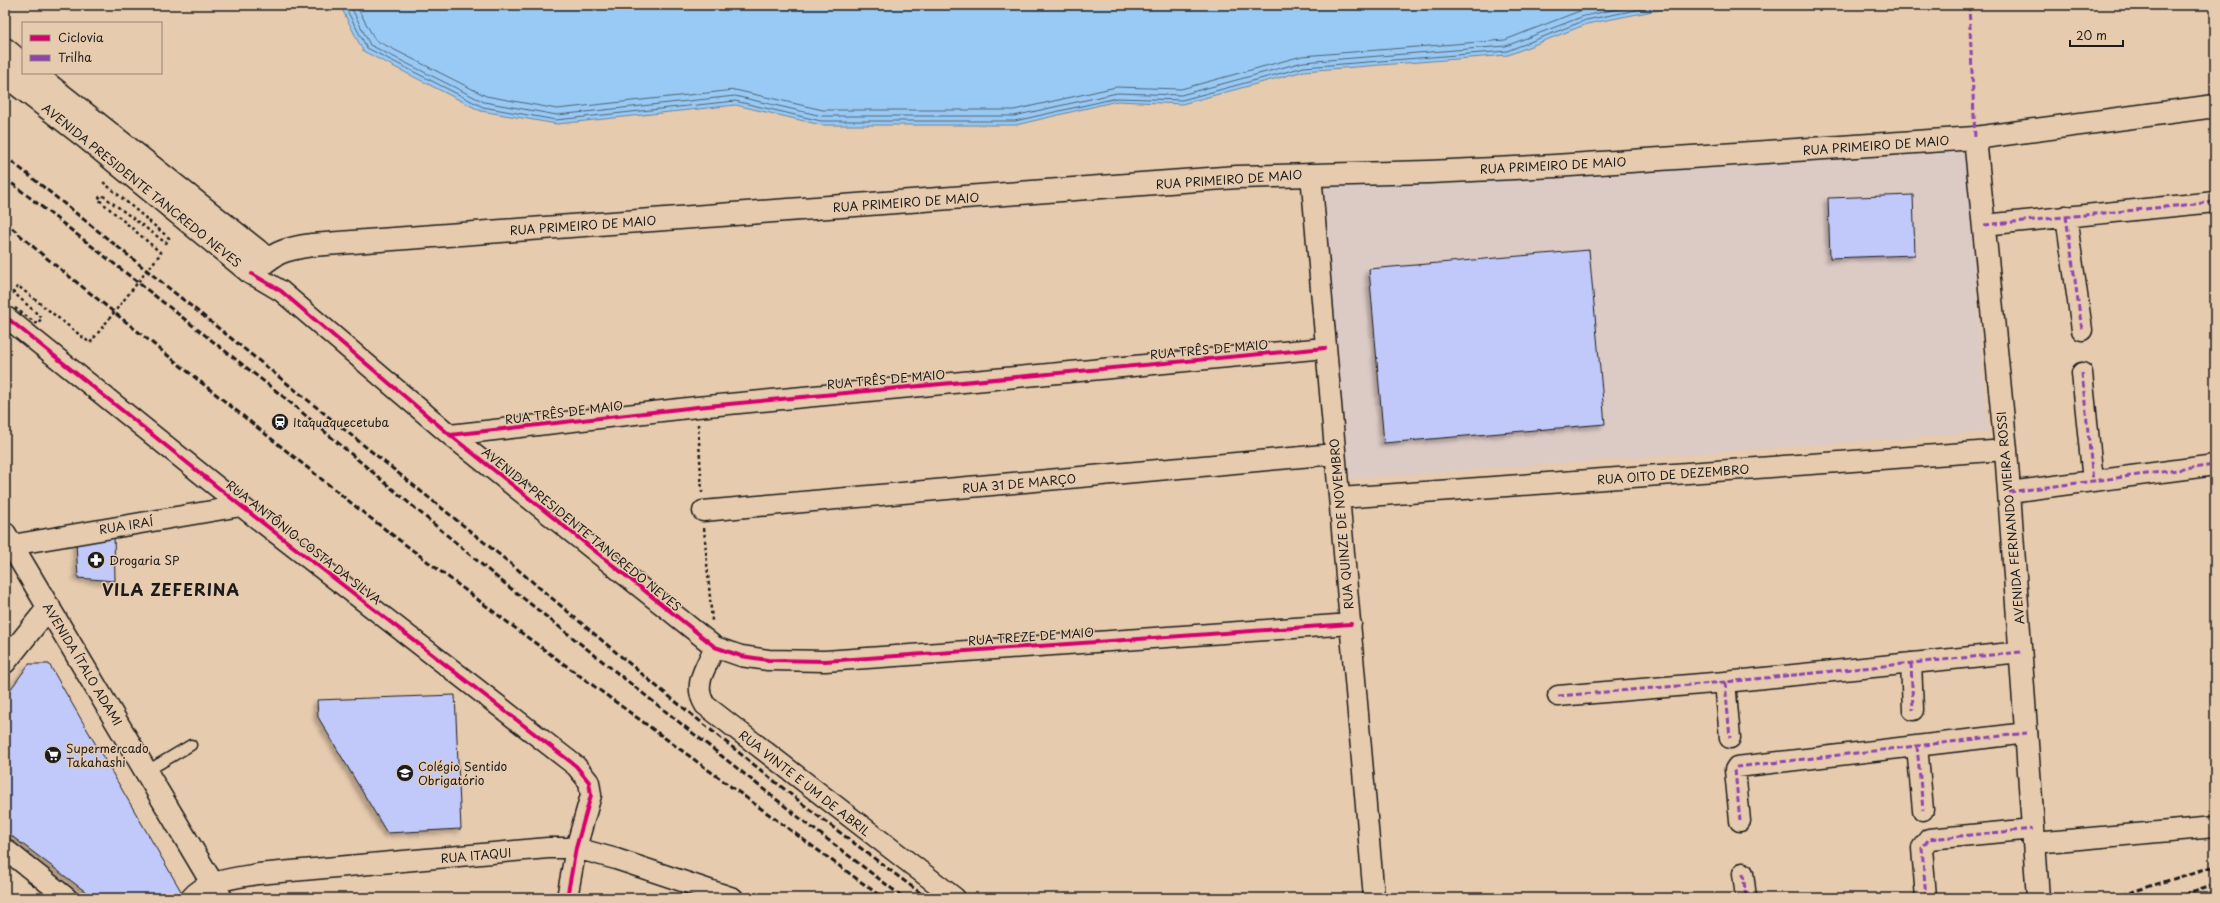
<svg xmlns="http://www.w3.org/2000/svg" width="2220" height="903" viewBox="0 0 2220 903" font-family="'Playpen Sans',sans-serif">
  <defs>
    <filter id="shadow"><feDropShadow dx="-3.5" dy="3.5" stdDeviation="2" flood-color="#0004"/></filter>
  </defs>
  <rect width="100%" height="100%" fill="#e7cbae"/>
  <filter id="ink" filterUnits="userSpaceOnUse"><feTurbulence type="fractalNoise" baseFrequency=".025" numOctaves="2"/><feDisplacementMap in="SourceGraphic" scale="8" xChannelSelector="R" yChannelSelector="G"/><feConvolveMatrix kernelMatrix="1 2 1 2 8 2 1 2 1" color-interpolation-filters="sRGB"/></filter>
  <g filter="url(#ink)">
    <path fill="#dccac5" d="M 1965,150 L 1988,432 L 1350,479 L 1321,183 Z"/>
    <path fill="#99caf5" stroke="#67849e" d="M 340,5 L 1683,5 L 1587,24 L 1508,55 L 1304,71 L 1182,104 L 1117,101 L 1016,125 L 821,125 L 736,105 L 557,124 L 481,111 L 363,51 Z"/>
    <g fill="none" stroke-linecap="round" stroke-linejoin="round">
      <path stroke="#4e6273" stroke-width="1" d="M 344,5 L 367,48 L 483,107 L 556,120 L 735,101 L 821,121 L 1015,121 L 1117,98 L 1182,100 L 1304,67 L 1507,51 L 1586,20 L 1662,5
        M 350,5 L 370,45 L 484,102 L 557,115 L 735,96 L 822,116 L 1014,116 L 1117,93 L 1181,95 L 1303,62 L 1506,46 L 1584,16 L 1637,5
        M 356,5 L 375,40 L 486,96 L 557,109 L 735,90 L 823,110 L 1014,110 L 1116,87 L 1181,89 L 1302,56 L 1505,40 L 1582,10 L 1606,5"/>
    </g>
    <path fill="#c1c9fb" stroke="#1c1c1c" filter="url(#shadow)" d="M 1913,195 L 1915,255 L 1830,258 L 1828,198 Z
      M 1589,250 L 1605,424 L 1384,443 L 1369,269 Z
      M 114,533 L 115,581 L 78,578 L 76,541 Z
      M 29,664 L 49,664 L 181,891 L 175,898 L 94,898 L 5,831 L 5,697 Z
      M 455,695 L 461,829 L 387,833 L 318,717 L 317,700 Z"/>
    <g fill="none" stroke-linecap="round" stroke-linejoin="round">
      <defs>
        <path id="service" d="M 147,771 L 191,745"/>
        <path id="minor" d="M 1311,174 L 1374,898
          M 2066,216 L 2082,330
          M 1984,225 L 2215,202
          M 252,274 L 281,291 L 450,435 L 715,647 L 741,656 L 768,660 L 825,661 L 1351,624
          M 6,317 L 241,506 L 576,766 L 589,782 L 591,795 L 576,848 L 567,898
          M 2082,373 L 2093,481
          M 450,435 L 697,407 L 1325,348
          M 2009,492 L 2215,465
          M 1340,498 L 2006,450
          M 703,511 L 1335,454
          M 12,545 L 241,506
          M 715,647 C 706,668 692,684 705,705 L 955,898
          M 1911,663 L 1913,710
          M 1725,682 L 1730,738
          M 1558,696 L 1725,682 L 2021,652
          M 1917,746 L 1923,810
          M 1740,821 L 1735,770 L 1737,767 L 2027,733
          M 2034,843 L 2215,827
          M 5,849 L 67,898
          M 1743,873 L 1746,898
          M 191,898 C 206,880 236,878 258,874 L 548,848 L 576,848 L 616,859 L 733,898
          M 1926,898 L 1922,848 L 1929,839 L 2033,829"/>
        <path id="tertiary" d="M 1975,138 L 2006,450 L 2038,898
          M 5,662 L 49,607"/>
        <path id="secondary" d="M 5,49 L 23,64
          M 34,73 L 267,258
          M 5,75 L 85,137 L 252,274 C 273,253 283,249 312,245 L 1237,177 L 1429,172 L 1555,166 L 1975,138 L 2215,106
          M 5,534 L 221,898"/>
      </defs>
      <use href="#service" stroke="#1c1c1c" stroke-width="13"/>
      <use href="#minor" stroke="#1c1c1c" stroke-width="23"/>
      <use href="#tertiary" stroke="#1c1c1c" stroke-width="25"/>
      <use href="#secondary" stroke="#1c1c1c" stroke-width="25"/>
      <path stroke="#1c1c1c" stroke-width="2.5" stroke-dasharray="3 3" stroke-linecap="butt" d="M 698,424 L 702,493
        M 704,528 L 712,621"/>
      <use href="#service" stroke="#e7cbae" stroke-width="10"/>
      <use href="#minor" stroke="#e7cbae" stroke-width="20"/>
      <use href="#tertiary" stroke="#e7cbae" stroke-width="22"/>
      <use href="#secondary" stroke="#e7cbae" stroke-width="22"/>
      <path stroke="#1c1c1c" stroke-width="3" stroke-dasharray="6 3" stroke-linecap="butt" d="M 5,156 L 516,568 L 655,685 L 814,813 L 927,898
        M 5,178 L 285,398 L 494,575 L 806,823 L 904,898
        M 5,222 L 44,256 L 365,514 L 527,637 L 883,898
        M 2112,898 L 2215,866
        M 2175,898 L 2215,885
        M 2203,898 L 2215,894"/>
      <path stroke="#1c1c1c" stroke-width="2.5" stroke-dasharray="3 3" stroke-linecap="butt" d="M 15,308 L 37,324 L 42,318 L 13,292 L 18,286 L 90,343 L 161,253 L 98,199 L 102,195 L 166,243 L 169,238 L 103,182"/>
      <path stroke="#8e44ad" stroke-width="3" stroke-dasharray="6 3" stroke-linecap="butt" d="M 1969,5 L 1975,138
        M 2066,216 L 2082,330
        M 1984,225 L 2215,202
        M 2082,373 L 2093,481
        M 2009,492 L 2215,465
        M 1911,663 L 1913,710
        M 1725,682 L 1730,738
        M 1558,696 L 1725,682 L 2021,652
        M 1917,746 L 1923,810
        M 1740,821 L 1735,770 L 1737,767 L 2027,733
        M 1743,873 L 1746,898
        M 1926,898 L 1922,848 L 1929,839 L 2033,829"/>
      <defs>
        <path id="cycleway" d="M 252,274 L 281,291 L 450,435 L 715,647 L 741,656 L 768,660 L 825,661 L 1351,624
          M 6,317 L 241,506 L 576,766 L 589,782 L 591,795 L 576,848 L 567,898
          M 450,435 L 697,407 L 1325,348"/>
      </defs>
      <use href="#cycleway" stroke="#e7cbae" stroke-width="6"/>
      <use href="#cycleway" stroke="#d6006c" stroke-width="4"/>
    </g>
  </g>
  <defs>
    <symbol id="station-disc" viewBox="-11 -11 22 22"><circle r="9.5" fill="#1c1c1c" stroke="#e7cbae"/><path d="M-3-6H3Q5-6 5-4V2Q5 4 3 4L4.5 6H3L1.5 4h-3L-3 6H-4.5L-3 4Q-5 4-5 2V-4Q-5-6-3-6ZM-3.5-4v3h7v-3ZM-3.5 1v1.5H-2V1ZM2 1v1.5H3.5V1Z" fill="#fff"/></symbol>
    <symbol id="pharmacy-disc" viewBox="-11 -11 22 22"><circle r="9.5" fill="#1c1c1c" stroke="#e7cbae"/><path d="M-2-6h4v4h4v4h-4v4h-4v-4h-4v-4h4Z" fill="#fff"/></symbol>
    <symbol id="supermarket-disc" viewBox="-11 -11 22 22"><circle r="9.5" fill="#1c1c1c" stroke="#e7cbae"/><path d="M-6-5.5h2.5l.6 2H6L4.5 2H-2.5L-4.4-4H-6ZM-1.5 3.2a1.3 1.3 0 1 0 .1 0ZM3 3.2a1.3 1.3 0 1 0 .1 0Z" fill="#fff"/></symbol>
    <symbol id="school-disc" viewBox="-11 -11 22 22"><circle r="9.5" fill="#1c1c1c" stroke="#e7cbae"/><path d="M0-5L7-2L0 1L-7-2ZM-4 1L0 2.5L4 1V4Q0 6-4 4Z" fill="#fff"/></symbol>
  </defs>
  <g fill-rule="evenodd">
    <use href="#station-disc" x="270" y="412" width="20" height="20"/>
    <use href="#pharmacy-disc" x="86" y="550" width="20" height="20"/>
    <use href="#supermarket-disc" x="43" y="745" width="20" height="20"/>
    <use href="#school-disc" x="395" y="763" width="20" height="20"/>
  </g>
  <g text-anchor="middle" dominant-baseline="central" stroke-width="3" stroke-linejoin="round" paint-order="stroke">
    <g font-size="12" fill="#1c1c1c" stroke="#e7cbae">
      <text transform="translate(1876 145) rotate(-4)">RUA PRIMEIRO DE MAIO</text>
      <text transform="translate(1553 165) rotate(-3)">RUA PRIMEIRO DE MAIO</text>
      <text transform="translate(1229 179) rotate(-4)">RUA PRIMEIRO DE MAIO</text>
      <text transform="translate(142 185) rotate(39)">AVENIDA PRESIDENTE TANCREDO NEVES</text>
      <text transform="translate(906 202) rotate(-4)">RUA PRIMEIRO DE MAIO</text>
      <text transform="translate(583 225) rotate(-4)">RUA PRIMEIRO DE MAIO</text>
      <text transform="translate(1209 349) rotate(-5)">RUA TRÊS DE MAIO</text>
      <text transform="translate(886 379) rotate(-5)">RUA TRÊS DE MAIO</text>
      <text transform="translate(564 412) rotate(-7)">RUA TRÊS DE MAIO</text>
      <text transform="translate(1673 474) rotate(-4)">RUA OITO DE DEZEMBRO</text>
      <text transform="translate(1019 483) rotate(-5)">RUA 31 DE MARÇO</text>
      <text transform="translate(2010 518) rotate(-95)">AVENIDA FERNANDO VIEIRA ROSSI</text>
      <text transform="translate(1341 524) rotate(-95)">RUA QUINZE DE NOVEMBRO</text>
      <text transform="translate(126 525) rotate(-9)">RUA IRAÍ</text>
      <text transform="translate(582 529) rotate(39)">AVENIDA PRESIDENTE TANCREDO NEVES</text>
      <text transform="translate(304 542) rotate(38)">RUA ANTÔNIO COSTA DA SILVA</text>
      <text transform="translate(1031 636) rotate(-4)">RUA TREZE DE MAIO</text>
      <text transform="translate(83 664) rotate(59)">AVENIDA ÍTALO ADAMI</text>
      <text transform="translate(805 783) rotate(38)">RUA VINTE E UM DE ABRIL</text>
      <text transform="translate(476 855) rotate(-5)">RUA ITAQUI</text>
    </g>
    <g font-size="12" fill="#1c1c1c" stroke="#e7cbae" text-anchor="start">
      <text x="293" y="422">Itaquaquecetuba</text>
      <text x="109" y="560">Drogaria SP</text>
      <text x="66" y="748">Supermercado<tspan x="66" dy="14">Takahashi</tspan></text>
      <text x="418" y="766">Colégio Sentido<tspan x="418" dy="14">Obrigatório</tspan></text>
    </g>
    <g font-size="16" font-weight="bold" letter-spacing="1" fill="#1c1c1c" stroke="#e7cbae">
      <text x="171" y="589">VILA ZEFERINA</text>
    </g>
  </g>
  <rect width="2220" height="903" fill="none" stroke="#e7cbae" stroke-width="20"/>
  <rect x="10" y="10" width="2200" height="883" fill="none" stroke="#1c1c1c" stroke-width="1.5" filter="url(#ink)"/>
  <rect x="22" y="22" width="140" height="52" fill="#e7cbae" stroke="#968574"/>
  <rect x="30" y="35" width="20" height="6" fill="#d6006c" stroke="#968574"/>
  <text x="58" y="42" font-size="12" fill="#1c1c1c">Ciclovia</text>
  <rect x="30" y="55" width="20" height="6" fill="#8e44ad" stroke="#968574"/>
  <text x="58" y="62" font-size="12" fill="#1c1c1c">Trilha</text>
  <path d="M2070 40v6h53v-6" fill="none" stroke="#1c1c1c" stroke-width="2"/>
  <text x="2076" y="40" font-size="12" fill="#1c1c1c" stroke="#e7cbae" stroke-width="3" paint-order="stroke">20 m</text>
</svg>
